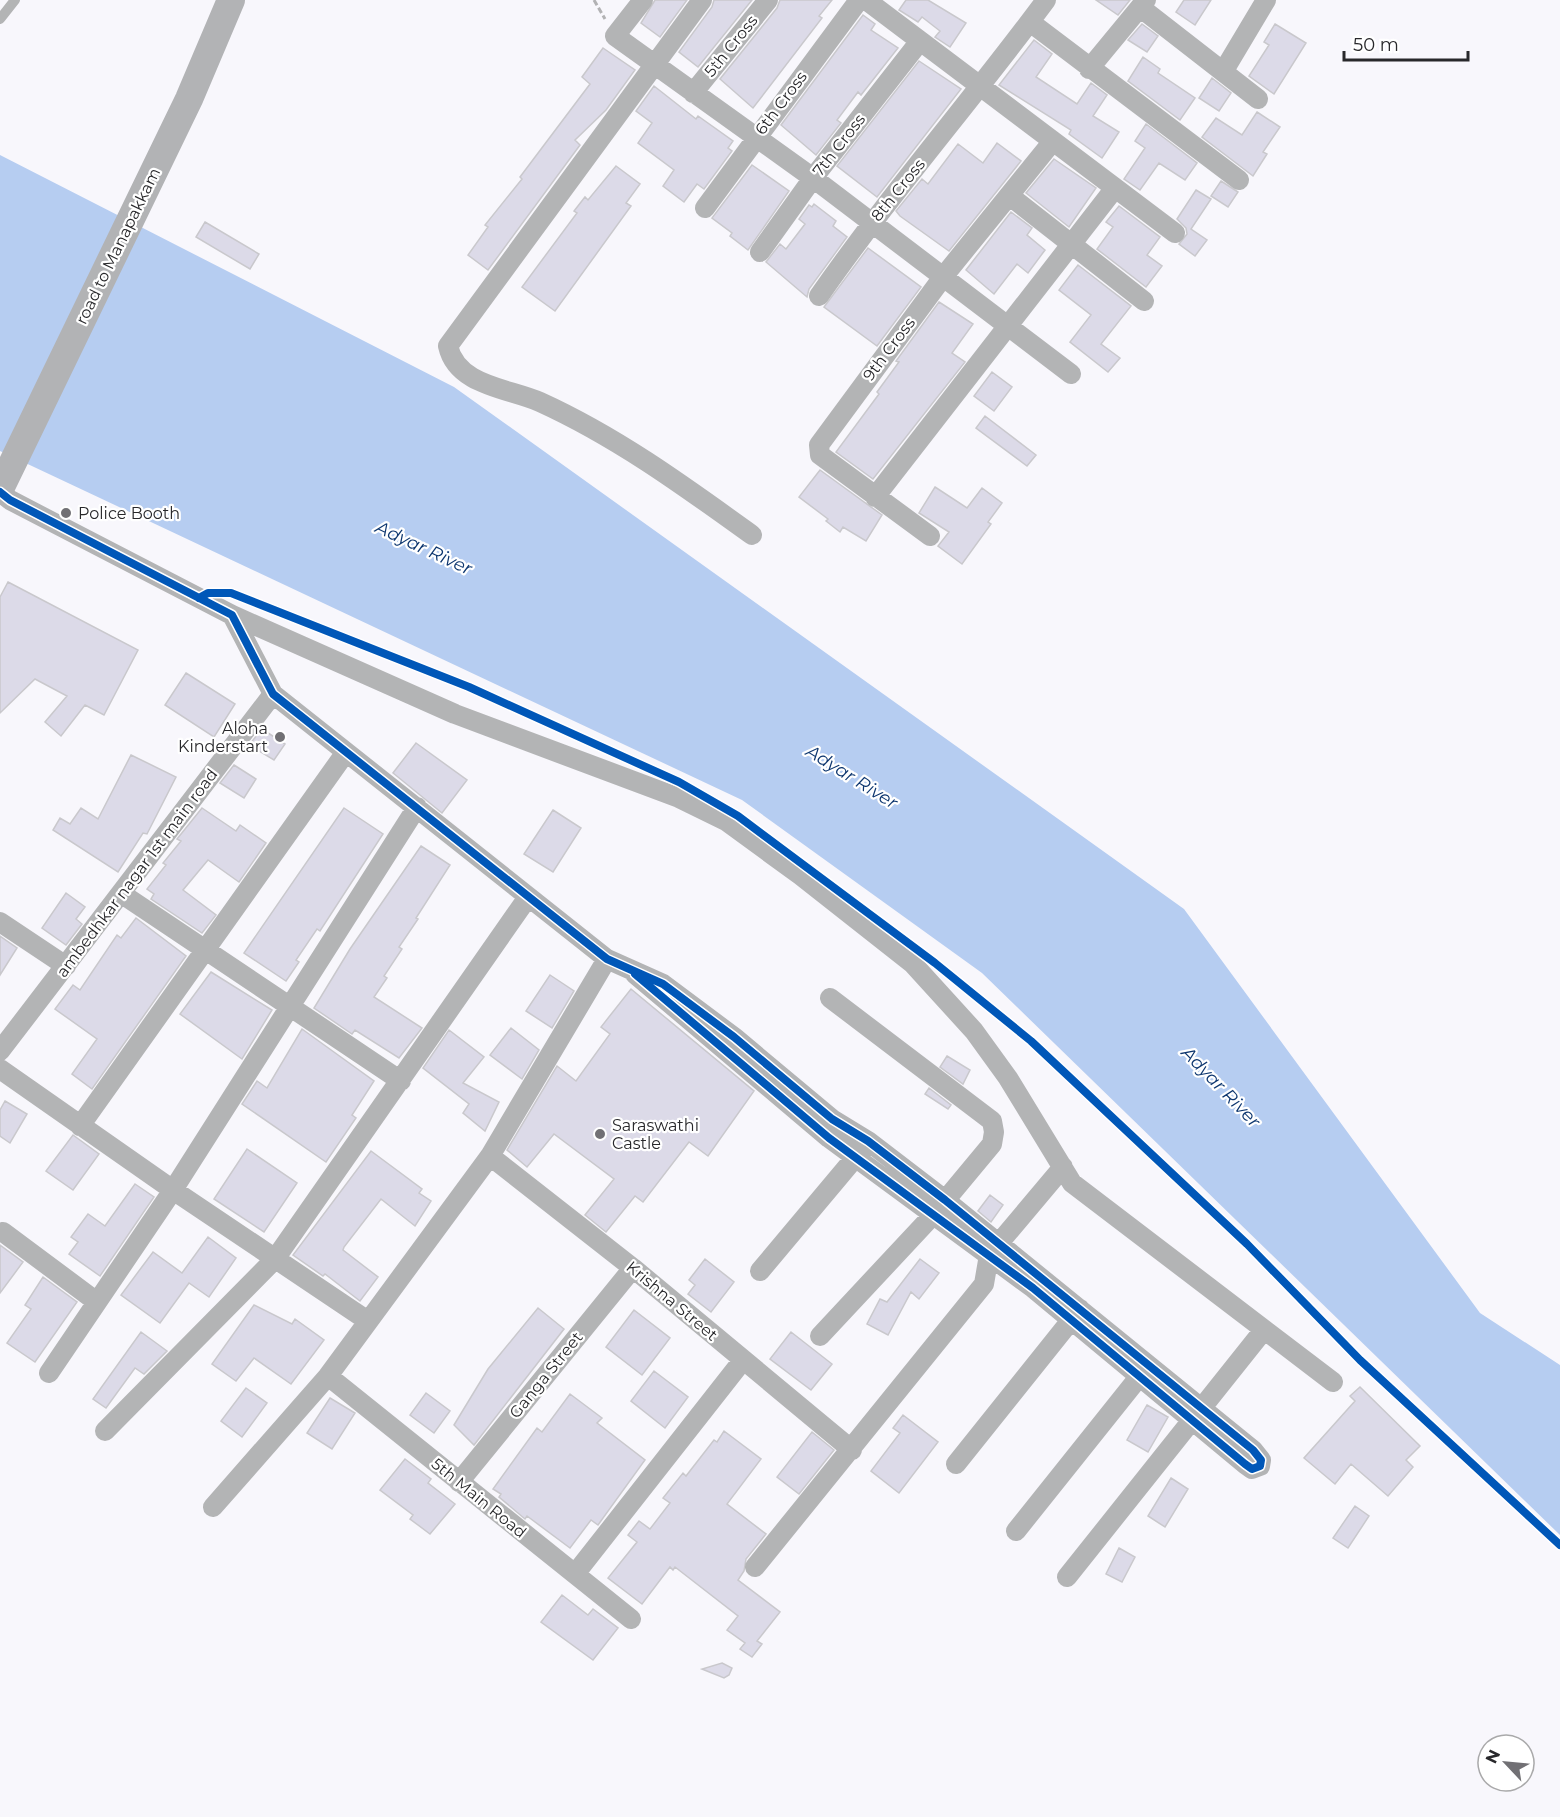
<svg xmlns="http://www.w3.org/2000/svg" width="1560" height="1817" viewBox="0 0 1560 1817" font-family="Montserrat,sans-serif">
  <rect width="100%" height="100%" fill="#f8f7fc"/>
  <path fill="#b6cdf1" d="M 0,155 L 454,387 L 1184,909 L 1480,1313 L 1560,1365 L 1560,1535 L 982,973 L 742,800 L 0,451 Z"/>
  <path fill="#dcdae8" stroke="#c9c8cc" stroke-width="1.5" d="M 655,0 L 687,0 L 660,37 L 641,23 Z
    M 714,0 L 752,0 L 698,67 L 679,52 L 712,7 Z
    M 780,0 L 832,0 L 819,16 L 822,18 L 753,108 L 720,79 L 777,8 Z
    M 906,0 L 928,0 L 966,23 L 950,47 L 935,37 L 940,31 L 922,17 L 918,22 L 899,10 Z
    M 1096,0 L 1130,0 L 1118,15 Z
    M 1184,0 L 1211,0 L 1195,25 L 1176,12 Z
    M 863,15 L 875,24 L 871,30 L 898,48 L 861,95 L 858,92 L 837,120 L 841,123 L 816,155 L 781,125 Z
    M 1142,24 L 1158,36 L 1147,52 L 1128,40 Z
    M 1275,24 L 1306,43 L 1274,94 L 1249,76 L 1269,45 L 1264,42 Z
    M 1034,40 L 1052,54 L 1036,77 L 1077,104 L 1091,83 L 1107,95 L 1093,116 L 1119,132 L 1102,158 L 1069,134 L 1071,130 L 999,85 Z
    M 603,48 L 635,70 L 606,110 L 575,140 L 580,145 L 488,270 L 468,255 L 488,227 L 485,225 L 522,179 L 520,177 L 590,84 L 582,77 Z
    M 1143,57 L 1160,69 L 1158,73 L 1195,98 L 1180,120 L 1128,81 Z
    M 919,61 L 961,89 L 877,197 L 837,166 Z
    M 1212,78 L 1231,93 L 1219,111 L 1199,98 Z
    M 654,86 L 696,119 L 698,116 L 733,141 L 728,148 L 732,151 L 704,189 L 697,184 L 684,202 L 663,186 L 674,170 L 638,143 L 652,123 L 636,111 Z
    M 1257,112 L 1280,127 L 1263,152 L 1267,154 L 1253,176 L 1202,137 L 1216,118 L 1242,135 Z
    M 1146,124 L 1197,163 L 1185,180 L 1159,163 L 1140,190 L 1124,179 L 1145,148 L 1135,141 Z
    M 997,143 L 1021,161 L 949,251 L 900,216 L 896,211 L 922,179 L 928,184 L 958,144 L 983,163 Z
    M 1054,159 L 1096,188 L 1069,227 L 1026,193 Z
    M 752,165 L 789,191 L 748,250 L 730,236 L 732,233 L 712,218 Z
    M 616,166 L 640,184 L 626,203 L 631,206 L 555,311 L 522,287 L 577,213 L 574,211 L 585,197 L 588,200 Z
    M 1221,181 L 1238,192 L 1228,207 L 1211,196 Z
    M 1196,190 L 1211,199 L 1191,229 L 1207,240 L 1195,256 L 1179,244 L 1187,234 L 1186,228 L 1177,219 Z
    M 814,204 L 836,221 L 833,226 L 847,237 L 809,289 L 807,297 L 766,262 L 780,244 L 786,249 L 805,224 L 799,219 L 809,205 L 812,207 Z
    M 1119,206 L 1160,237 L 1147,255 L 1162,266 L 1146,287 L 1097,249 L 1113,227 L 1106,222 Z
    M 1011,212 L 1032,228 L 1027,235 L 1045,250 L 1028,273 L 1017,264 L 994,294 L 966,270 Z
    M 205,222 L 259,254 L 250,269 L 196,237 Z
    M 868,248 L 921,287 L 877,346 L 824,307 Z
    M 1078,265 L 1131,306 L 1101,344 L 1120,358 L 1108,372 L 1070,342 L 1091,315 L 1059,290 Z
    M 939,302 L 973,324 L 952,353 L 965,362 L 873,479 L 836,452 L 879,394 L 877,392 L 899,362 L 896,361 Z
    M 992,372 L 1012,387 L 994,411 L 974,396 Z
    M 985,416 L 1036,455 L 1027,466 L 976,428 Z
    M 820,470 L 882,515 L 866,541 L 843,527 L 840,532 L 826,521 L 828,519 L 799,497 Z
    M 935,487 L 967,508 L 982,488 L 1002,503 L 988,522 L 991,524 L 962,564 L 938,546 L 949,532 L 919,513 Z
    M 8,582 L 138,650 L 104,715 L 85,705 L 61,736 L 45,722 L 67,696 L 35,679 L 0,713 L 0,597 Z
    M 186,673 L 235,704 L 214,737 L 165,705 Z
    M 262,729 L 285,744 L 274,760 L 249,745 Z
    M 416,743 L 467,780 L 442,813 L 393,773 Z
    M 131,755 L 176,777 L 147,834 L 143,833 L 118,872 L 53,830 L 60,818 L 70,824 L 81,808 L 98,819 Z
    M 234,765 L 256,779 L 244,798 L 220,783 Z
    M 202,808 L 236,831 L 240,825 L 266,843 L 239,882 L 208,860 L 183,890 L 216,915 L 202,933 L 151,899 L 154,894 L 147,889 L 166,865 L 163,863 L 181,841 L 177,839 Z
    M 344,808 L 383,834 L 320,931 L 317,929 L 296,960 L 299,962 L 286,981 L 244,953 Z
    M 553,810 L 581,828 L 553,872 L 524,854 Z
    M 421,846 L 450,865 L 416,918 L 418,919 L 399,947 L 402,949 L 384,976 L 387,978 L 374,997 L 422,1028 L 399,1058 L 355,1030 L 352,1034 L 314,1008 L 350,949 Z
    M 66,893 L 85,907 L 76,919 L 82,924 L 66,945 L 42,928 Z
    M 136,918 L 186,956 L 92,1089 L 72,1074 L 97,1039 L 55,1009 L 73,985 L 80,990 L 117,935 L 121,938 Z
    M 0,936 L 17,948 L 0,975 Z
    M 211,972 L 272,1010 L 242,1059 L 180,1014 Z
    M 550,975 L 574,991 L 552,1028 L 526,1011 Z
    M 631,989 L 754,1091 L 708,1156 L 689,1142 L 643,1202 L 635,1196 L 606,1232 L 585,1215 L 614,1179 L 554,1134 L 527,1167 L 507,1150 L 557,1066 L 576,1081 L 610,1034 L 601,1027 Z
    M 511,1028 L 539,1050 L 522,1079 L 490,1055 Z
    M 302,1029 L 374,1081 L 352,1115 L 356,1118 L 326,1162 L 242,1104 L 257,1081 L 267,1088 Z
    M 449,1030 L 484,1057 L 463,1083 L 499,1102 L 485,1131 L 463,1113 L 469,1104 L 423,1068 Z
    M 947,1056 L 970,1070 L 963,1084 L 940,1067 Z
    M 929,1088 L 951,1105 L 948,1109 L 925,1094 Z
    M 5,1101 L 27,1114 L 10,1143 L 0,1136 L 0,1110 Z
    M 73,1135 L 99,1154 L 73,1190 L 46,1171 Z
    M 247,1149 L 297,1183 L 264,1232 L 214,1199 Z
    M 371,1151 L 422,1189 L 419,1193 L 431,1201 L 415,1226 L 381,1199 L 344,1247 L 343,1250 L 378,1277 L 360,1301 L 325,1274 L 323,1276 L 293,1255 Z
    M 135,1184 L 154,1197 L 100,1276 L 69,1254 L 78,1242 L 71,1237 L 88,1214 L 105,1226 Z
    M 990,1195 L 1003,1205 L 991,1222 L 978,1211 Z
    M 208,1237 L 236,1258 L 209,1297 L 189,1283 L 160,1323 L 121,1295 L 153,1252 L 182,1273 Z
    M 0,1245 L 23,1262 L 0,1293 Z
    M 705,1259 L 734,1282 L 711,1312 L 688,1294 L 695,1285 L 689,1280 Z
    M 920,1259 L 939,1273 L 919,1299 L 911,1292 L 888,1335 L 867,1324 L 880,1299 L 887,1302 Z
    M 43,1277 L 77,1302 L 35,1362 L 7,1343 L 31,1309 L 25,1305 Z
    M 254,1305 L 292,1324 L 295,1319 L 324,1340 L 291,1384 L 254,1358 L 236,1381 L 212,1364 Z
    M 538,1308 L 564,1329 L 474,1445 L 454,1425 L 488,1369 Z
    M 634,1310 L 670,1338 L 642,1375 L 606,1347 Z
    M 141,1332 L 167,1351 L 144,1374 L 135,1368 L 106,1408 L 93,1399 Z
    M 791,1332 L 832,1364 L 811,1390 L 770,1359 Z
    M 654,1371 L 688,1397 L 665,1428 L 631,1401 Z
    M 1360,1387 L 1420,1446 L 1406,1460 L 1413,1467 L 1388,1496 L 1351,1464 L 1335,1484 L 1304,1458 L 1355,1401 L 1350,1396 Z
    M 246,1388 L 267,1403 L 242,1437 L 221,1421 Z
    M 426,1393 L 450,1411 L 434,1433 L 410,1415 Z
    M 570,1394 L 602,1418 L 597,1423 L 645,1460 L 598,1525 L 591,1520 L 570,1548 L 527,1516 L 525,1519 L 499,1497 L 501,1494 L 493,1489 L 537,1428 L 542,1432 Z
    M 330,1398 L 355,1413 L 332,1449 L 307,1433 Z
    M 1147,1405 L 1168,1417 L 1148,1452 L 1127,1440 Z
    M 903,1415 L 938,1442 L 899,1493 L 871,1471 L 900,1433 L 893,1428 Z
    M 724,1431 L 761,1459 L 727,1504 L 766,1534 L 746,1559 L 744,1571 L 738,1580 L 780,1612 L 757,1641 L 762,1644 L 752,1657 L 740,1649 L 745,1643 L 727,1630 L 738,1616 L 675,1567 L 673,1570 L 670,1567 L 642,1604 L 608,1578 L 637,1542 L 628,1535 L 639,1521 L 650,1529 L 670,1503 L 663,1498 L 683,1473 L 686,1476 L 714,1440 L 717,1442 Z
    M 812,1432 L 834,1450 L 799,1494 L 777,1477 Z
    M 405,1459 L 431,1479 L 428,1483 L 455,1504 L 430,1534 L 410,1519 L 413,1515 L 380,1490 Z
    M 1171,1478 L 1188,1489 L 1165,1527 L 1148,1516 Z
    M 1355,1506 L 1369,1516 L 1348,1548 L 1333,1538 Z
    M 1119,1548 L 1135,1557 L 1122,1582 L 1106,1574 Z
    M 562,1595 L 588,1615 L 593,1609 L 618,1628 L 593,1660 L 541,1622 Z
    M 722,1663 L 732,1668 L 729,1675 L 724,1678 L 702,1669 Z"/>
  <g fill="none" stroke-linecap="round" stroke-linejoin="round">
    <path stroke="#b2b2b4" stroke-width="3" stroke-dasharray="6 3" stroke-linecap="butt" d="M 594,0 L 605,19"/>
    <path stroke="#b3b4b5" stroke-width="10" d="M 0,19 L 15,0"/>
    <path stroke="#b3b4b5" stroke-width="20" d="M 643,0 L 615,36 L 813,178 L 1071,374
      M 702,0 L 448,346 C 457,386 508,388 540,402 C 617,437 684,486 752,535
      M 866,0 L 1175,233
      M 1141,8 L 1258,99
      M 1030,22 L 1239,180
      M 1089,69 L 1146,0
      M 1223,72 L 1266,0
      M 693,93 L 768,0
      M 1010,196 L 1144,301
      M 705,208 L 859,0
      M 760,252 L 813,178 L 920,41
      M 819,296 C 890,194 972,100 1046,0
      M 0,492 L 10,500 L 232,615 L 273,694 L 607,959 L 663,984 L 734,1037 L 832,1119 L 868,1141 L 945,1200 L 1253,1450 L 1261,1460 L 1260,1466 L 1252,1469 L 1245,1464 L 1033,1288 L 829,1138 L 635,974
      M 875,497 L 1115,188
      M 930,536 L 820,455 L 819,445 L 943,277 L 1053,141
      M 232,615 L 455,714 L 679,798 L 726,821 L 800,875 L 913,964 L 974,1031 L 1008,1078 L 1072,1183 L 1333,1382
      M 122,894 L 401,1081
      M 0,922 L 66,966
      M 0,1051 L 273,694
      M 0,1069 L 173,1190 L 368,1321
      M 80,1126 L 346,752
      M 490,1156 L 633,1268 L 852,1450
      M 3,1232 L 97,1302
      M 760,1271 L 864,1147
      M 820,1336 L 933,1215 L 992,1144 L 994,1132 L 992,1121 L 830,998
      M 49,1373 L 173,1190 L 417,807
      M 328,1376 L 631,1619
      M 105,1431 L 275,1259 L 528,897
      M 956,1464 L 1080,1309
      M 459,1482 L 633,1268
      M 213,1507 L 328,1376 L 490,1156 L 607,959
      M 1016,1531 L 1147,1367
      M 755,1567 L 984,1284 L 989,1255 L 1063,1167
      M 575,1574 L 743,1360
      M 1067,1577 L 1263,1331"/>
    <path stroke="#b2b3b5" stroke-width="28" d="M 0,489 L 189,99 L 231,0"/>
    <defs>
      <path id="cycleway" d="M 0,492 L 10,500 L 232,615 L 273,694 L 607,959 L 663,984 L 734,1037 L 832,1119 L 868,1141 L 945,1200 L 1253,1450 L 1261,1460 L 1260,1466 L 1252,1469 L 1245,1464 L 1033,1288 L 829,1138 L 635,974
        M 199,598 L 208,593 L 231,593 L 469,687 L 679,782 L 738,816 L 935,963 L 1031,1041 L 1247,1244 L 1360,1360 L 1560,1545"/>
    </defs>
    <use href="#cycleway" stroke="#fff" stroke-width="11"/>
    <use href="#cycleway" stroke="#0057b8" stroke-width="8"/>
  </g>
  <g fill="#717074" stroke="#fff" stroke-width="2">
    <circle cx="66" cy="513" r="6"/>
    <circle cx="280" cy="737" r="6"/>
    <circle cx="600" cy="1134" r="6"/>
  </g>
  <g text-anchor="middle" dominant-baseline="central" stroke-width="4.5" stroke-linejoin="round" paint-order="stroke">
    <g font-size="16" fill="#28282b" stroke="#fff">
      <text transform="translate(731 46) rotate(-51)">5th Cross</text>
      <text transform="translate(781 103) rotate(-53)">6th Cross</text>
      <text transform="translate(839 145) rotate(-52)">7th Cross</text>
      <text transform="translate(898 190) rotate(-51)">8th Cross</text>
      <text transform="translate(118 246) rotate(-64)">road to Manapakkam</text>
      <text transform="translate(889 349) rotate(-53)">9th Cross</text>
      <text transform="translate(137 873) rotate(-53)">ambedhkar nagar 1st main road</text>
      <text transform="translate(672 1301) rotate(40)">Krishna Street</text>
      <text transform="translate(546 1375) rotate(-51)">Ganga Street</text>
      <text transform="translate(479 1498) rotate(39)">5th Main Road</text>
    </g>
    <g font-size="16" fill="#28282b" stroke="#fff" text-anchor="start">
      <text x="78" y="513">Police Booth</text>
      <text x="268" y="728" text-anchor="end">Aloha<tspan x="268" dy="18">Kinderstart</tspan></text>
      <text x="612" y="1125">Saraswathi<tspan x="612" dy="18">Castle</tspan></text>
    </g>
    <g font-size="18" font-style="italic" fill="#0d366f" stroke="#fff">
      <text transform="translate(424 548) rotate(25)">Adyar River</text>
      <text transform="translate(852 777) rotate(32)">Adyar River</text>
      <text transform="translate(1221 1087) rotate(46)">Adyar River</text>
    </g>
  </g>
  <g transform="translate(1506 1763) rotate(296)"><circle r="28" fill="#ffffff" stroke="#a9a9aa" stroke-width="1.5"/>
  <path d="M0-4.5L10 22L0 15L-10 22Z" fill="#717074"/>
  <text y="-9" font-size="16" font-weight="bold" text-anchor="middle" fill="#28282b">N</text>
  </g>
  <path d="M1344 51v9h124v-9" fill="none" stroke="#28282b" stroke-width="3"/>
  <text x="1353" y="51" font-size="18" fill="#28282b" stroke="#ffffff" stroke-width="4.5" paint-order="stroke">50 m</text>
</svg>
